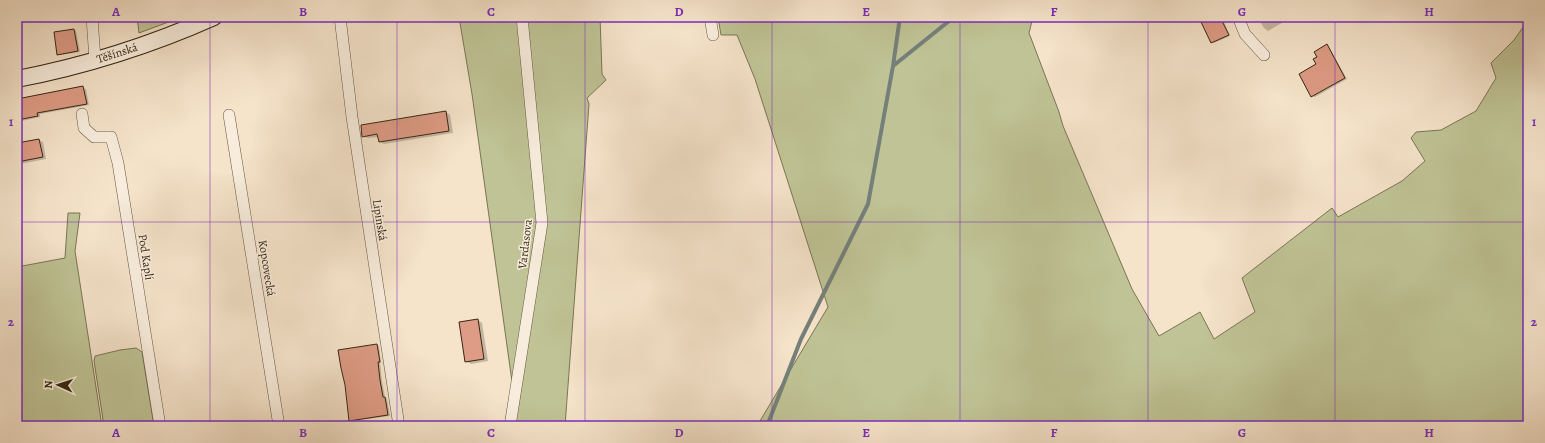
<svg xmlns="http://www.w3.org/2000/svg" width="1545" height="443" viewBox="0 0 1545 443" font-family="Alegreya,serif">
  <rect width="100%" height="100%" fill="#f5e3ca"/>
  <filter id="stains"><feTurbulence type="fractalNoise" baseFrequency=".005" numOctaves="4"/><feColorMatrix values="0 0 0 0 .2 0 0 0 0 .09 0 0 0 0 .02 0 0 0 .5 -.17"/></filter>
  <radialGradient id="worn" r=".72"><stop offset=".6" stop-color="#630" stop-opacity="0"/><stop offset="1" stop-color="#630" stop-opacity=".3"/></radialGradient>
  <path fill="#bfc395" stroke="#7a7554" d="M 137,17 L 182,17 L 139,33 Z
    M 459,17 L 600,17 L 602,74 L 606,80 L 587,98 L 589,104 L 565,426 L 510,426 L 514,396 L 472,94 Z
    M 718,17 L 1033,17 L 1029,33 L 1059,112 L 1063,126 L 1132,289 L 1159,336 L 1200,312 L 1214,339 L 1255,312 L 1242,278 L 1332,208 L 1338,217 L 1402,181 L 1425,161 L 1411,138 L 1416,132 L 1441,130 L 1476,111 L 1496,78 L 1491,63 L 1514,40 L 1528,20 L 1528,426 L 757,426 L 828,307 L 755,79 L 737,35 L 721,35 Z
    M 68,213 L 80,213 L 75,251 L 102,426 L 17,426 L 17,267 L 65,258 Z
    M 136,348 L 142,352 L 154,426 L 104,426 L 94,361 L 95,356 L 120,350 Z"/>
  <path fill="#0003" d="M 1201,17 L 1222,17 L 1230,36 L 1214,43 L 1212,42 L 1200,18 Z
    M 1257,17 L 1292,17 L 1268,31 L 1264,28 Z
    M 74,30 L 76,31 L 80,52 L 60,55 L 58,54 Z
    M 1327,46 L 1329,47 L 1347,79 L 1315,97 L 1312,96 L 1318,58 Z
    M 83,88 L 86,89 L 89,105 L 40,114 L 40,117 L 17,122 L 17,100 Z
    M 446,112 L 450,115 L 453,133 L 384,144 L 380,142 L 379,137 L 368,138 L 363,136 Z
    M 39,140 L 43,142 L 46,159 L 20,164 L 17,162 L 17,144 Z
    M 478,320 L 482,323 L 488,361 L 471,364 L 466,361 Z
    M 377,345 L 379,346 L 381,363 L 380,363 L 382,381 L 385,397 L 387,399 L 390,416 L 352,421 L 350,420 Z"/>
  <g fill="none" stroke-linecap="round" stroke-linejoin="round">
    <path stroke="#75807a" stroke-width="4" d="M 893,66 L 900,17
      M 767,426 L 801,339 L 868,204 L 893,66 L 954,17"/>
  </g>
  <path fill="#de9b85" stroke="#362713" d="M 1211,17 L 1220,17 L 1229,35 L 1211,43 L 1201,22 Z
    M 74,29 L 78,51 L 57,55 L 54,32 Z
    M 1327,44 L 1345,78 L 1311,97 L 1299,74 L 1316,64 L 1313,59 L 1317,57 L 1314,52 Z
    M 83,86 L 87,104 L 37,113 L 38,116 L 17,120 L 17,99 Z
    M 446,111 L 449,131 L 379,142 L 377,134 L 362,137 L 361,125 Z
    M 39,139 L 43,157 L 17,162 L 17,143 Z
    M 478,319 L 484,359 L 465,362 L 459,322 Z
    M 377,344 L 380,362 L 378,362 L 380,380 L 383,397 L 385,397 L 388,415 L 349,421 L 345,385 L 341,368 L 338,350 Z"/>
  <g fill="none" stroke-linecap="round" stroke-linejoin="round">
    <defs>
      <path id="minor" d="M 92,17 L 95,60
        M 340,17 L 352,117 L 399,426
        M 710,17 L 713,35
        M 1238,17 L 1245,34 L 1264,55
        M 82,114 L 84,128 L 94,137 L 111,137 L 118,163 L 160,426
        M 229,115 L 279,426
        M 510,426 L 542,223 L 522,17"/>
      <path id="secondary" d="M 17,79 C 85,66 151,45 214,17"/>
    </defs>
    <use href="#minor" stroke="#665641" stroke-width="12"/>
    <use href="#secondary" stroke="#362713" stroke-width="18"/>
    <use href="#minor" stroke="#f8eddd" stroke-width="11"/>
    <use href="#secondary" stroke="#f8eddd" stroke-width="16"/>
  </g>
  <path fill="none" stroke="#7b2cbf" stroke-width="1" stroke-opacity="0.55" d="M 210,17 L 210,426M 397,17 L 397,426M 585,17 L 585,426M 772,17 L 772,426M 960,17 L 960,426M 1148,17 L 1148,426M 1335,17 L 1335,426M 17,222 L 1528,222"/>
  <g text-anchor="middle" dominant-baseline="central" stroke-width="3" stroke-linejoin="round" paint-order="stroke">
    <g font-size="12" fill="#362713" stroke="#f8eddd">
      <text transform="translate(117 53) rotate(-18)">Těšínská</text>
      <text transform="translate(380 220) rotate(81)">Lipinská</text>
      <text transform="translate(525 244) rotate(-83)">Vardasova</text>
      <text transform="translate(146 257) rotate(81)">Pod Kaplí</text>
      <text transform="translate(267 268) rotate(81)">Kopcovecká</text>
    </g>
  </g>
  <rect width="1545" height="443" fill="none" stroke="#f5e3ca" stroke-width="44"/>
  <g transform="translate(58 385) rotate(273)" stroke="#f8eddd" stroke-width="3" paint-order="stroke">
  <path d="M0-3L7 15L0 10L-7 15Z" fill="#362713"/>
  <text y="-6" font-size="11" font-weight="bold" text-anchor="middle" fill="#362713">N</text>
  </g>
  <rect x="22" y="22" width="1501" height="399" fill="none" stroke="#7b2cbf" stroke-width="1.5"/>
  <g font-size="13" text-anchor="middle" font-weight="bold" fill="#7b2cbf">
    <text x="116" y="16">A</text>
    <text x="303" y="16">B</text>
    <text x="491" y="16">C</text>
    <text x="679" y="16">D</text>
    <text x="866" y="16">E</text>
    <text x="1054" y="16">F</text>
    <text x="1242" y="16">G</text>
    <text x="1429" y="16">H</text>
    <text x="11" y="126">1</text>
    <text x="1534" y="126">1</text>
    <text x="11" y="326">2</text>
    <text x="1534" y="326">2</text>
    <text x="116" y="437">A</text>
    <text x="303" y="437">B</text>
    <text x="491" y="437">C</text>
    <text x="679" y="437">D</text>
    <text x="866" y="437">E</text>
    <text x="1054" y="437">F</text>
    <text x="1242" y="437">G</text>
    <text x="1429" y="437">H</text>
  </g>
  <rect width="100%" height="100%" filter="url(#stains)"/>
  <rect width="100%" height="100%" fill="url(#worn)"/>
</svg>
